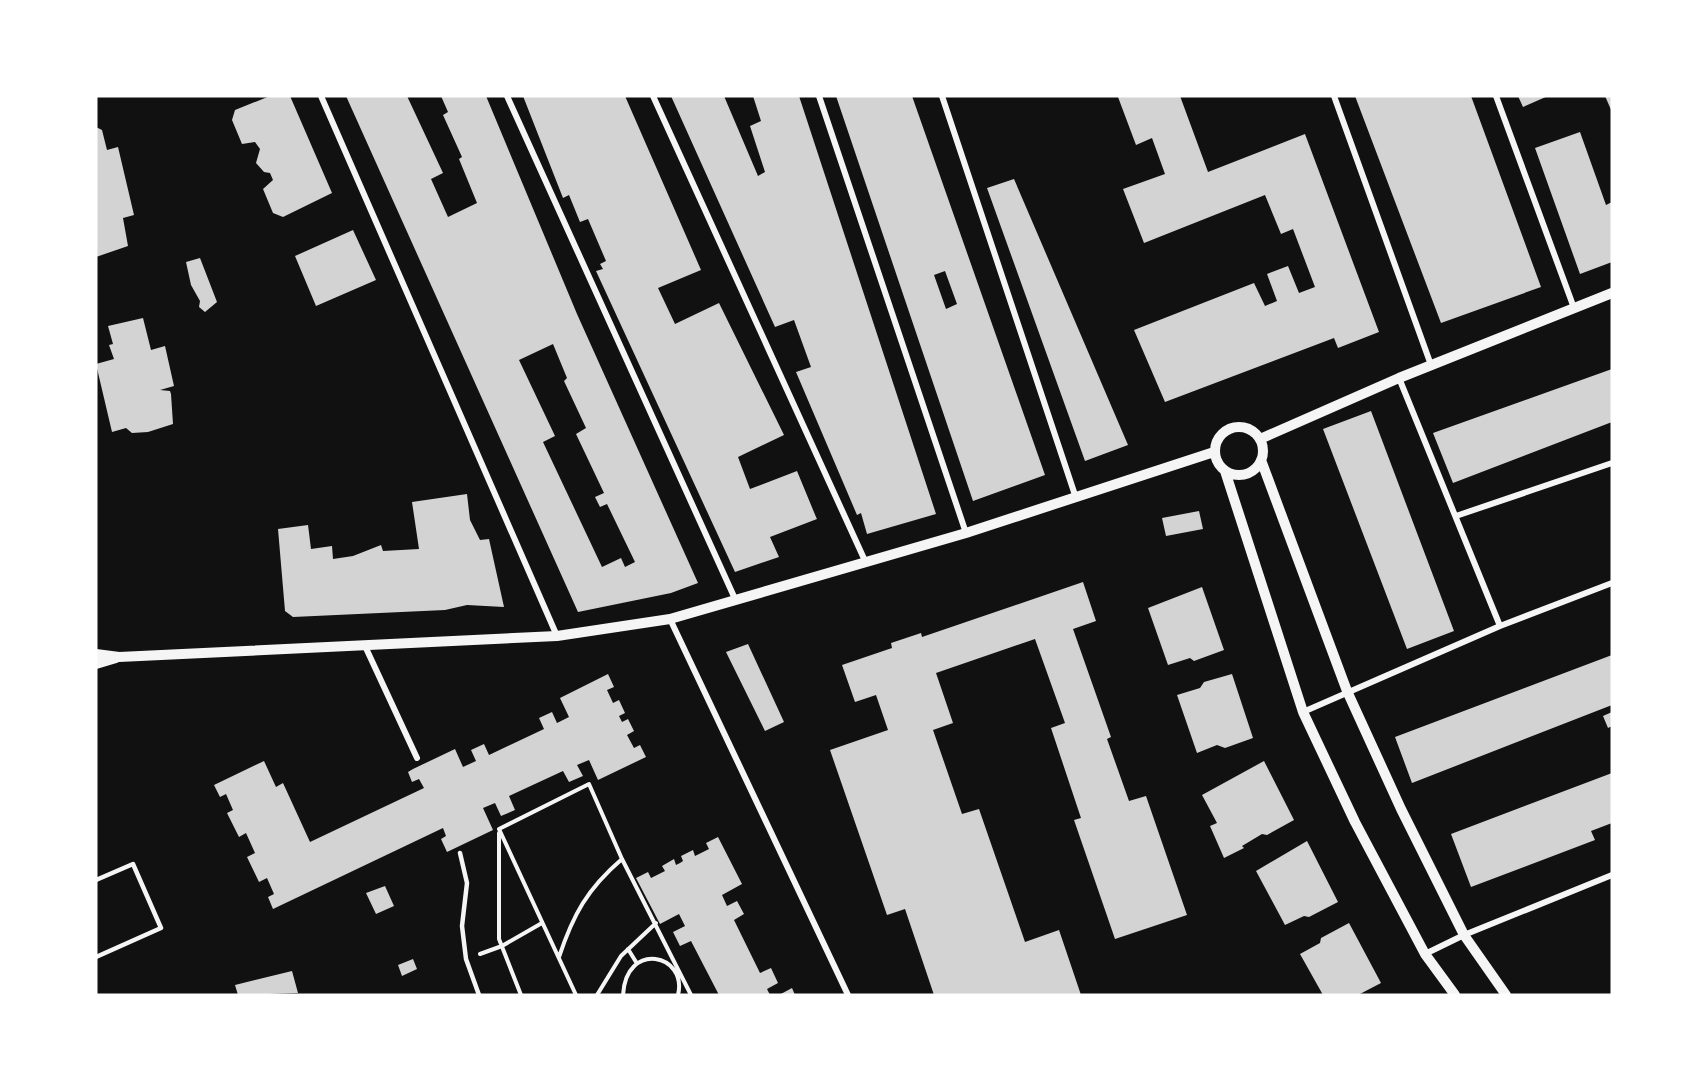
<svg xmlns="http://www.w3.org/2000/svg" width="1708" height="1091" viewBox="0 0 1708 1091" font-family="Overpass,sans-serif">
  <rect width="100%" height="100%" fill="#111"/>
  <path fill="#d3d3d3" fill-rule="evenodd" d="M 270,96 L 290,96 L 332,193 L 283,217 L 273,213 L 263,189 L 273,180 L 270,173 L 264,172 L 256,163 L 260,149 L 255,142 L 242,144 L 232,120 L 235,110 Z
    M 346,96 L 407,96 L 443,173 L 431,179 L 448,217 L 477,203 L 459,159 L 462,157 L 443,115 L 448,112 L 441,96 L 486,96 L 577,314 L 698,583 L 671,593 L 578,612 ZM 553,344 L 567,378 L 564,381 L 586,428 L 576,434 L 604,493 L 595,497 L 600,507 L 607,504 L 635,562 L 625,567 L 621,558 L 602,567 L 543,442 L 555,436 L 519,360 Z
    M 523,96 L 625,96 L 701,270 L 658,288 L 675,324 L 719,303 L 784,435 L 738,457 L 750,489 L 797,471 L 816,517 L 817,519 L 770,537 L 779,557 L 735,572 L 596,271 L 603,269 L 600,264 L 606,261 L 588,219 L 580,222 L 569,195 L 563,198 Z
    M 671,96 L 724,96 L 758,176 L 765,172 L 750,126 L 761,121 L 753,96 L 799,96 L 936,514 L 867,534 L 861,513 L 857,515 L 796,372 L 811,367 L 794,320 L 775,327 Z
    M 836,96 L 912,96 L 1045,475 L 973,501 ZM 945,271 L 957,304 L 946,309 L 934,275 Z
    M 1180,96 L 1208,172 L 1305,134 L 1379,332 L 1338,348 L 1334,338 L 1165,402 L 1134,330 L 1254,283 L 1265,306 L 1277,301 L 1267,274 L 1288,266 L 1299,293 L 1315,287 L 1293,229 L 1281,234 L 1265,195 L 1144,243 L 1123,189 L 1165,174 L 1152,138 L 1136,145 L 1118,97 Z
    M 1355,96 L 1471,96 L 1541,287 L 1441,323 Z
    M 1518,96 L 1548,96 L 1523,107 Z
    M 1605,96 L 1612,96 L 1612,112 Z
    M 96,127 L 102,130 L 107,150 L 118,147 L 134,215 L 123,218 L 128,246 L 96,257 Z
    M 1580,132 L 1606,205 L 1612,202 L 1612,262 L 1580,274 L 1535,148 Z
    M 1014,179 L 1128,445 L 1085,461 L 987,188 Z
    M 353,230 L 376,280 L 316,306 L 295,256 Z
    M 200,258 L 217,302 L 205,312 L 199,307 L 200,301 L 191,285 L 186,262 Z
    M 143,318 L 151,350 L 165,346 L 174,386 L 160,390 L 170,391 L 171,394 L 173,424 L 148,432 L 132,433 L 126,428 L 112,432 L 96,364 L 114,359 L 109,345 L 113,344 L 108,326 Z
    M 1612,369 L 1612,422 L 1453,483 L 1433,433 Z
    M 1371,411 L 1454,631 L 1407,649 L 1323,429 Z
    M 467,494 L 470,520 L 480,540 L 489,539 L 504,607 L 467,605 L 445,610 L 293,617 L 285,611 L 278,529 L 308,525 L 311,549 L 332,546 L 333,559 L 353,556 L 381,545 L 383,551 L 419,549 L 412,502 Z
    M 1199,511 L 1203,529 L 1166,536 L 1162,518 Z
    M 1083,582 L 1096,621 L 1073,629 L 1111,737 L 1107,739 L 1129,801 L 1146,796 L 1187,915 L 1115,939 L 1074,820 L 1081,818 L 1051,728 L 1065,723 L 1035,639 L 936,673 L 953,723 L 933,730 L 962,814 L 979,809 L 1025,942 L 1059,930 L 1081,995 L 934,995 L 905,909 L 887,915 L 830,750 L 888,730 L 876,695 L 855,702 L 842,665 L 892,648 L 891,643 L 921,633 L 922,637 Z
    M 1202,587 L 1224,650 L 1194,661 L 1190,658 L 1168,665 L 1148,608 Z
    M 748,644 L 784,722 L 765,731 L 726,652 Z
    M 1612,655 L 1612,705 L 1412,783 L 1395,737 Z
    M 608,674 L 614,687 L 607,690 L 613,703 L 619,700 L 625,713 L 619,716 L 622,722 L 628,719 L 634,731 L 627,735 L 634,748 L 640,745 L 646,757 L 598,780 L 589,760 L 577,765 L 583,776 L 569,782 L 563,771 L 509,796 L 515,810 L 501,816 L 495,803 L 483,808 L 493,830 L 447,852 L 441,839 L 446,836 L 443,828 L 273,909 L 268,897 L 274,894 L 267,878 L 259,882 L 247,857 L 255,853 L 246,833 L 239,837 L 227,813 L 233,810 L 226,794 L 220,797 L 214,785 L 264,761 L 276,787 L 283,783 L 310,842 L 424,788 L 419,779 L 412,782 L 408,772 L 413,769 L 455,749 L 463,767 L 476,761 L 471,750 L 484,744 L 489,755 L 544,729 L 539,718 L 552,712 L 557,723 L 569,717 L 560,698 Z
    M 1232,674 L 1253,738 L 1225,748 L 1217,745 L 1197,753 L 1177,695 L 1200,688 L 1204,682 Z
    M 1612,712 L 1612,726 L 1608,728 L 1603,716 Z
    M 1264,761 L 1294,820 L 1267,835 L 1262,834 L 1242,846 L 1244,848 L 1224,858 L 1210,826 L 1217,823 L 1202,795 Z
    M 1612,773 L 1612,823 L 1591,831 L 1595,840 L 1471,887 L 1451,834 Z
    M 718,837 L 742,884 L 722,895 L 727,906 L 737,901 L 744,914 L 734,920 L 760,973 L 771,968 L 778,983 L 767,989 L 770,995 L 719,995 L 691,941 L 680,946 L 673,932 L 685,926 L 679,914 L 660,924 L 636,878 L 648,872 L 651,878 L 665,871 L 662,866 L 674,859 L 676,865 L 680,863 L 683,861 L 681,856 L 693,850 L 695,856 L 709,849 L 706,843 Z
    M 1307,841 L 1338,902 L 1309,917 L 1304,916 L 1285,925 L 1256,871 Z
    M 385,886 L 394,906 L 376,914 L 366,893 Z
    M 1349,923 L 1381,983 L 1358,995 L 1323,995 L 1300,954 L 1320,943 L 1321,938 Z
    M 413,959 L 417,969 L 402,976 L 398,965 Z
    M 292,971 L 298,993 L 238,995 L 235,985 Z
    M 792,988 L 795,995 L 779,995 Z"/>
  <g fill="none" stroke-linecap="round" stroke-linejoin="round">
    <path stroke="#f5f5f5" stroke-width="4" d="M 499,829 L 589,784 L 622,859 L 691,995
      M 499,829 L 576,995
      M 499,833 L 499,939 L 521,995
      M 628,949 L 636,962
      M 480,954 L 502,946 L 542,923
      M 559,957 C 573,915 587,889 622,859
      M 597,995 L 621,956 L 656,923
      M 623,995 C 626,940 688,954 678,995"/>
    <path stroke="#f5f5f5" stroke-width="4.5" d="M 460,853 L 467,883 L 462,926 L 466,959 L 479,995
      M 96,880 L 133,864 L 161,928 L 96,957"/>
    <path stroke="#f5f5f5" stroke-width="6" d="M 321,96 L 557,636
      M 507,96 L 736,601
      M 653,96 L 866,563
      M 819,96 L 966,533
      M 942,96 L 1076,498
      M 1334,96 L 1431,365
      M 1496,96 L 1574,308
      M 1399,378 L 1500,626
      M 1456,516 L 1612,463
      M 670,619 L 848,995
      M 365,646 L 417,758
      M 1303,712 L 1500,626 L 1612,583
      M 1425,954 L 1464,935 L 1612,875"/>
    <path stroke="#f5f5f5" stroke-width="10" d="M1215 451a24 24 0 1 1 48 0a24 24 0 1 1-48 0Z
      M 1260,439 L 1399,378 L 1612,293
      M 1261,460 L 1347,691 L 1401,809 L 1464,935 L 1506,995
      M 1225,471 L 1303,712 L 1355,822 L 1425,954 L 1455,995
      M 96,654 L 119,657 L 557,636 L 670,619 L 966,533 L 1214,452
      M 96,664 L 116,658"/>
  </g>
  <rect width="1708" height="1091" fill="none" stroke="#ffffff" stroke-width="195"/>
</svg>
